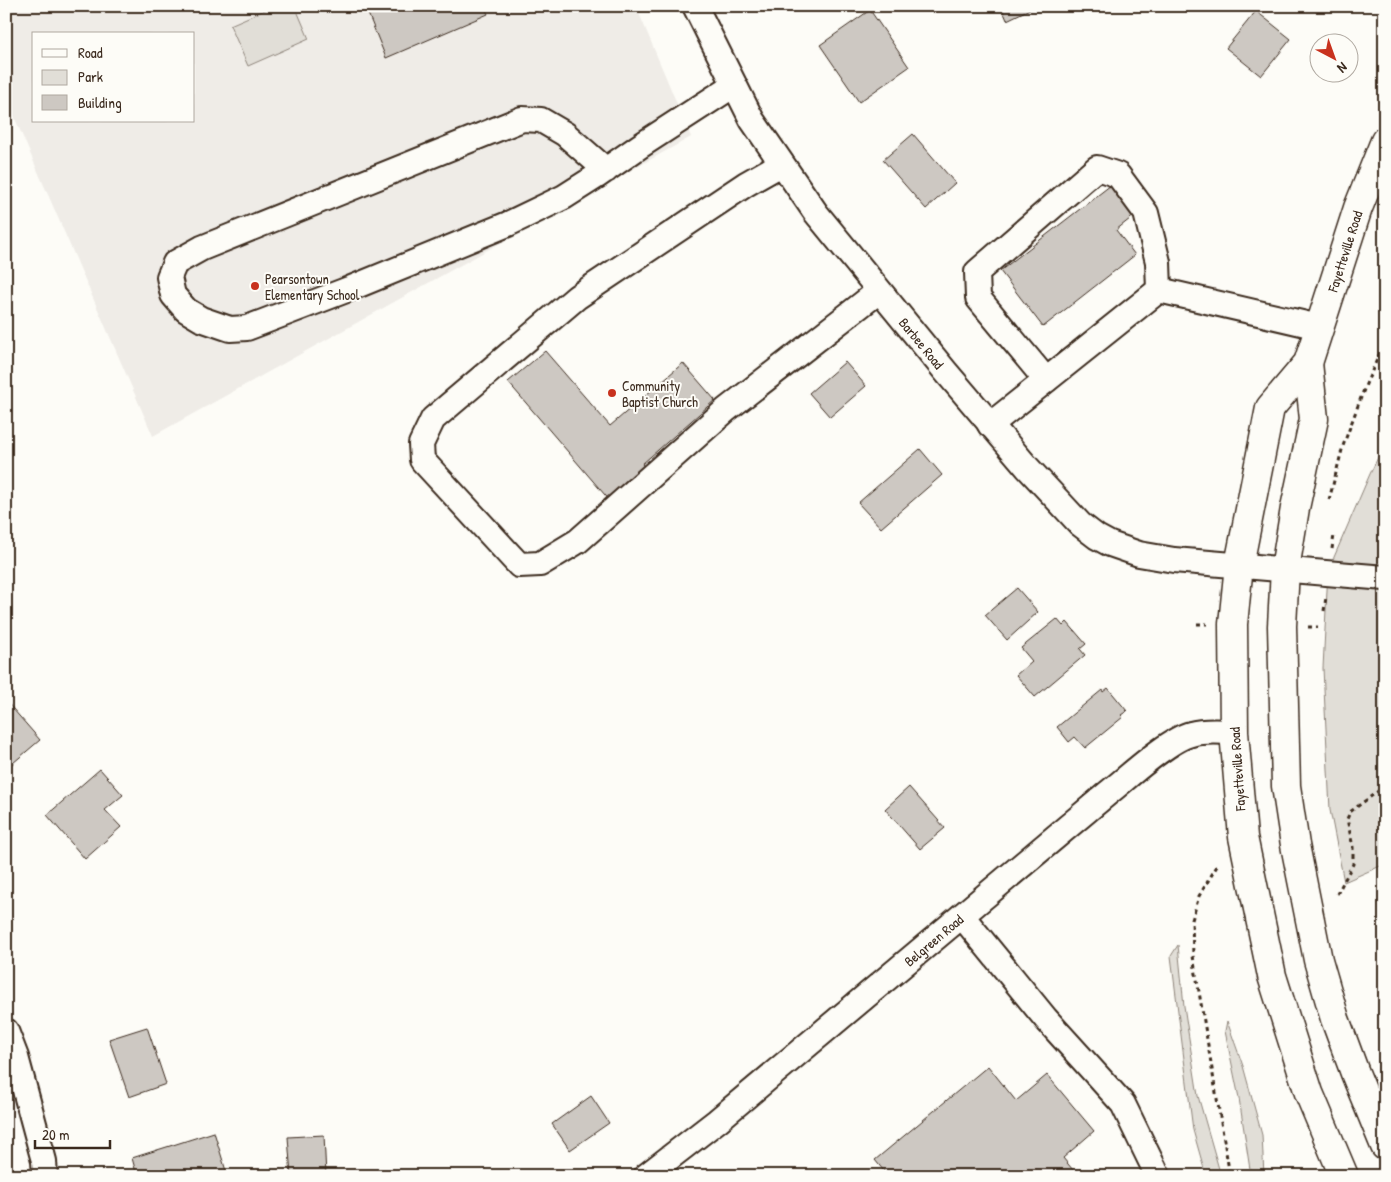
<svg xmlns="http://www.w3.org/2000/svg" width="1391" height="1182" viewBox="0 0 1391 1182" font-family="'Patrick Hand',sans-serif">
  <rect width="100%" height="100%" fill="#fdfcf7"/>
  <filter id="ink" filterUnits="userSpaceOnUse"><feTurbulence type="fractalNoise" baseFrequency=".02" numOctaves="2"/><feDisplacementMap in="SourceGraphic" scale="10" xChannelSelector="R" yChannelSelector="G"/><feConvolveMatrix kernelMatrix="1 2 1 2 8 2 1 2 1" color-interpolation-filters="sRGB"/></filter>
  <g filter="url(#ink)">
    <path fill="#efece7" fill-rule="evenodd" d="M 6,6 L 636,6 L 691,137 L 153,436 L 6,98 ZM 34,34 L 194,34 L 194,121 L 34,121 Z"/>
    <path fill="#e1ded7" stroke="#8e847a" d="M 274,6 L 295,6 L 309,39 L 248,66 L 230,25 Z
      M 1385,443 L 1385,864 L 1344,882 L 1330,810 L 1323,668 L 1328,571 L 1370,474 Z
      M 1178,945 L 1184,1006 L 1198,1096 L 1221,1176 L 1206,1176 L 1193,1130 L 1171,956 Z
      M 1227,1021 L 1243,1066 L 1262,1135 L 1264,1176 L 1251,1176 L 1239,1098 L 1225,1031 Z"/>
    <path fill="#cdc8c2" stroke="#3b2a1e" d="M 365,6 L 484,6 L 488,14 L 386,58 Z
      M 1001,6 L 1036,6 L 1007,20 Z
      M 870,10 L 909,67 L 859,102 L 820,45 Z
      M 1256,11 L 1291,39 L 1261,76 L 1226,48 Z
      M 913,134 L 955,183 L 926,209 L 883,160 Z
      M 1111,185 L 1135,215 L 1116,230 L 1135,255 L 1043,327 L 1000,271 Z
      M 545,351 L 610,426 L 683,363 L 715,400 L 642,464 L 648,471 L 611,502 L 508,382 Z
      M 845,362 L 866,386 L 830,417 L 809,393 Z
      M 920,449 L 942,475 L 881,528 L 858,503 Z
      M 1017,588 L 1038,612 L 1007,640 L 985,615 Z
      M 1057,619 L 1063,626 L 1067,622 L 1086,644 L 1080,649 L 1085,655 L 1035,697 L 1016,675 L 1032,661 L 1021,648 Z
      M 1108,688 L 1127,711 L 1121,715 L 1123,717 L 1085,748 L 1075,737 L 1069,742 L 1057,727 L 1102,690 L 1103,692 Z
      M 6,701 L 40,740 L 6,769 Z
      M 100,769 L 123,795 L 105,810 L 121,827 L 85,859 L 47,815 Z
      M 909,787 L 945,828 L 920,849 L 885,809 Z
      M 147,1027 L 166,1084 L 129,1097 L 109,1039 Z
      M 988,1066 L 1016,1101 L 1047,1075 L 1094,1131 L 1063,1158 L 1078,1176 L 888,1176 L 875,1160 Z
      M 591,1096 L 609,1123 L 570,1150 L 552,1124 Z
      M 214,1132 L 226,1171 L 211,1176 L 137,1176 L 132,1158 Z
      M 324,1135 L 326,1176 L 291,1176 L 288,1137 Z"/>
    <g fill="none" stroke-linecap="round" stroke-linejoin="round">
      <defs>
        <g id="minor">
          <path id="s1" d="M 695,6 L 752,120 L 816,213 L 946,372 L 1027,467 L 1080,524 L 1097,537 L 1110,544 L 1139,554 L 1174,560 L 1385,578"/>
          <path d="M 781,164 L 746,184 L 577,297 L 433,419 L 421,444 L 422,460 L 519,565 L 540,564 L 578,541 L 726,410 L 879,291"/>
          <path d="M 606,170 L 565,134 L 541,120 L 522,119 L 202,248 L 175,263 L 169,277 L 173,295 L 186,310 L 201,319 L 230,329 L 247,328 L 349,289 L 508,224 L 564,197 L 597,176 L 640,146 L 734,85"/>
          <path d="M 1046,380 L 978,298 L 977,272 L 1097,168 L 1118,175 L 1146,213 L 1158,262 L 1159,290"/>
          <path d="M 990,425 L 1159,290 L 1319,327"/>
          <path d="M 962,916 L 1046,1019 L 1123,1104 L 1158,1176"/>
          <path d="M 6,1031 L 16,1057 L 44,1161 L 45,1176"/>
          <path id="s2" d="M 646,1176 L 717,1121 L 1108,793 C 1127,778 1169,739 1191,734 C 1204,730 1220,732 1234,732"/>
        </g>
        <g id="major">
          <path d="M 1308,363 L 1314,419 L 1295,508 L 1285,569 L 1282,626 L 1286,786 L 1295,845 L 1318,960 L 1335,1019 L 1355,1073 L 1385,1146"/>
          <path id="s3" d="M 1344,1176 L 1309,1093 L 1272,976 L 1243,837 L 1234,732 L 1233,624 L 1239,565 L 1270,408 L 1308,363 L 1358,208 L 1385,141"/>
        </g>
      </defs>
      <use href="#minor" stroke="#3b2a1e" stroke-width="28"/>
      <use href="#major" stroke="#3b2a1e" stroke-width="31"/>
      <path stroke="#3b2a1e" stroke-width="3" stroke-dasharray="4 4" stroke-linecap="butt" d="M 1329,500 L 1343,446 L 1366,384 L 1385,342
        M 1332,549 L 1334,535
        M 1324,611 L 1326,597
        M 1197,624 L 1207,624
        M 1308,627 L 1318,627
        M 1217,866 L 1199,896 L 1192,920 L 1193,956 L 1230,1176
        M 1337,894 L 1353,864 L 1353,847 L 1347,819 L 1350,812 L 1385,786"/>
      <use href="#minor" stroke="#fdfcf7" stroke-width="24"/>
      <use href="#major" stroke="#fdfcf7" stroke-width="28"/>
    </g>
  </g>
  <g fill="#c8321e" stroke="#fdfcf7" stroke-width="2">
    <circle cx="255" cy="286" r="5"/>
    <circle cx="612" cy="393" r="5"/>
  </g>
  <g text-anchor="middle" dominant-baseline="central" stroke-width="4" stroke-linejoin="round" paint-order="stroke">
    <g font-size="14" fill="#3b2a1e" stroke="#fdfcf7">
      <text stroke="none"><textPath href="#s3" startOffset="964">Fayetteville Road</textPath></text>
      <text stroke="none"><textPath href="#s1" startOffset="408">Barbee Road</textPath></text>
      <text transform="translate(1237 769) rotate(-94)">Fayetteville Road</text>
      <text stroke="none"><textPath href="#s2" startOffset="372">Belgreen Road</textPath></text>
    </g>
    <g font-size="14" fill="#3b2a1e" stroke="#fdfcf7" text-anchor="start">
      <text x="265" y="278">Pearsontown<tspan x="265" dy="16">Elementary School</tspan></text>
      <text x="622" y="385">Community<tspan x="622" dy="16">Baptist Church</tspan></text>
    </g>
  </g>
  <rect width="1391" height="1182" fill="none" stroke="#fdfcf7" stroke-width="25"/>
  <rect x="12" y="12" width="1366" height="1157" fill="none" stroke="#3b2a1e" stroke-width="2" filter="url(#ink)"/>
  <rect x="32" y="32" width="162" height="90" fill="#fdfcf7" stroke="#afa8a0"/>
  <rect x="42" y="49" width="25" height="8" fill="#fdfcf7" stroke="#afa8a0"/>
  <text x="78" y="58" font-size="15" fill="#3b2a1e">Road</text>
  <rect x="42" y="70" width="25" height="15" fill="#e1ded7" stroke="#afa8a0"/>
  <text x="78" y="82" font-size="15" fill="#3b2a1e">Park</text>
  <rect x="42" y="95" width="25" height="15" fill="#cdc8c2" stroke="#afa8a0"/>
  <text x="78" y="108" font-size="15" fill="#3b2a1e">Building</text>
  <g transform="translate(1334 58) rotate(139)"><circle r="24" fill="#fdfcf7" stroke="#afa8a0"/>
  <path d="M0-4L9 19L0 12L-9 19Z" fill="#c8321e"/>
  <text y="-8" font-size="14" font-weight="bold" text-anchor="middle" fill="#3b2a1e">N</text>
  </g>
  <path d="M35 1140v8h75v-8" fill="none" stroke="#3b2a1e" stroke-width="2.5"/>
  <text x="42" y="1140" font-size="15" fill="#3b2a1e" stroke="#fdfcf7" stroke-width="4" paint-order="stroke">20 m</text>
</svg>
